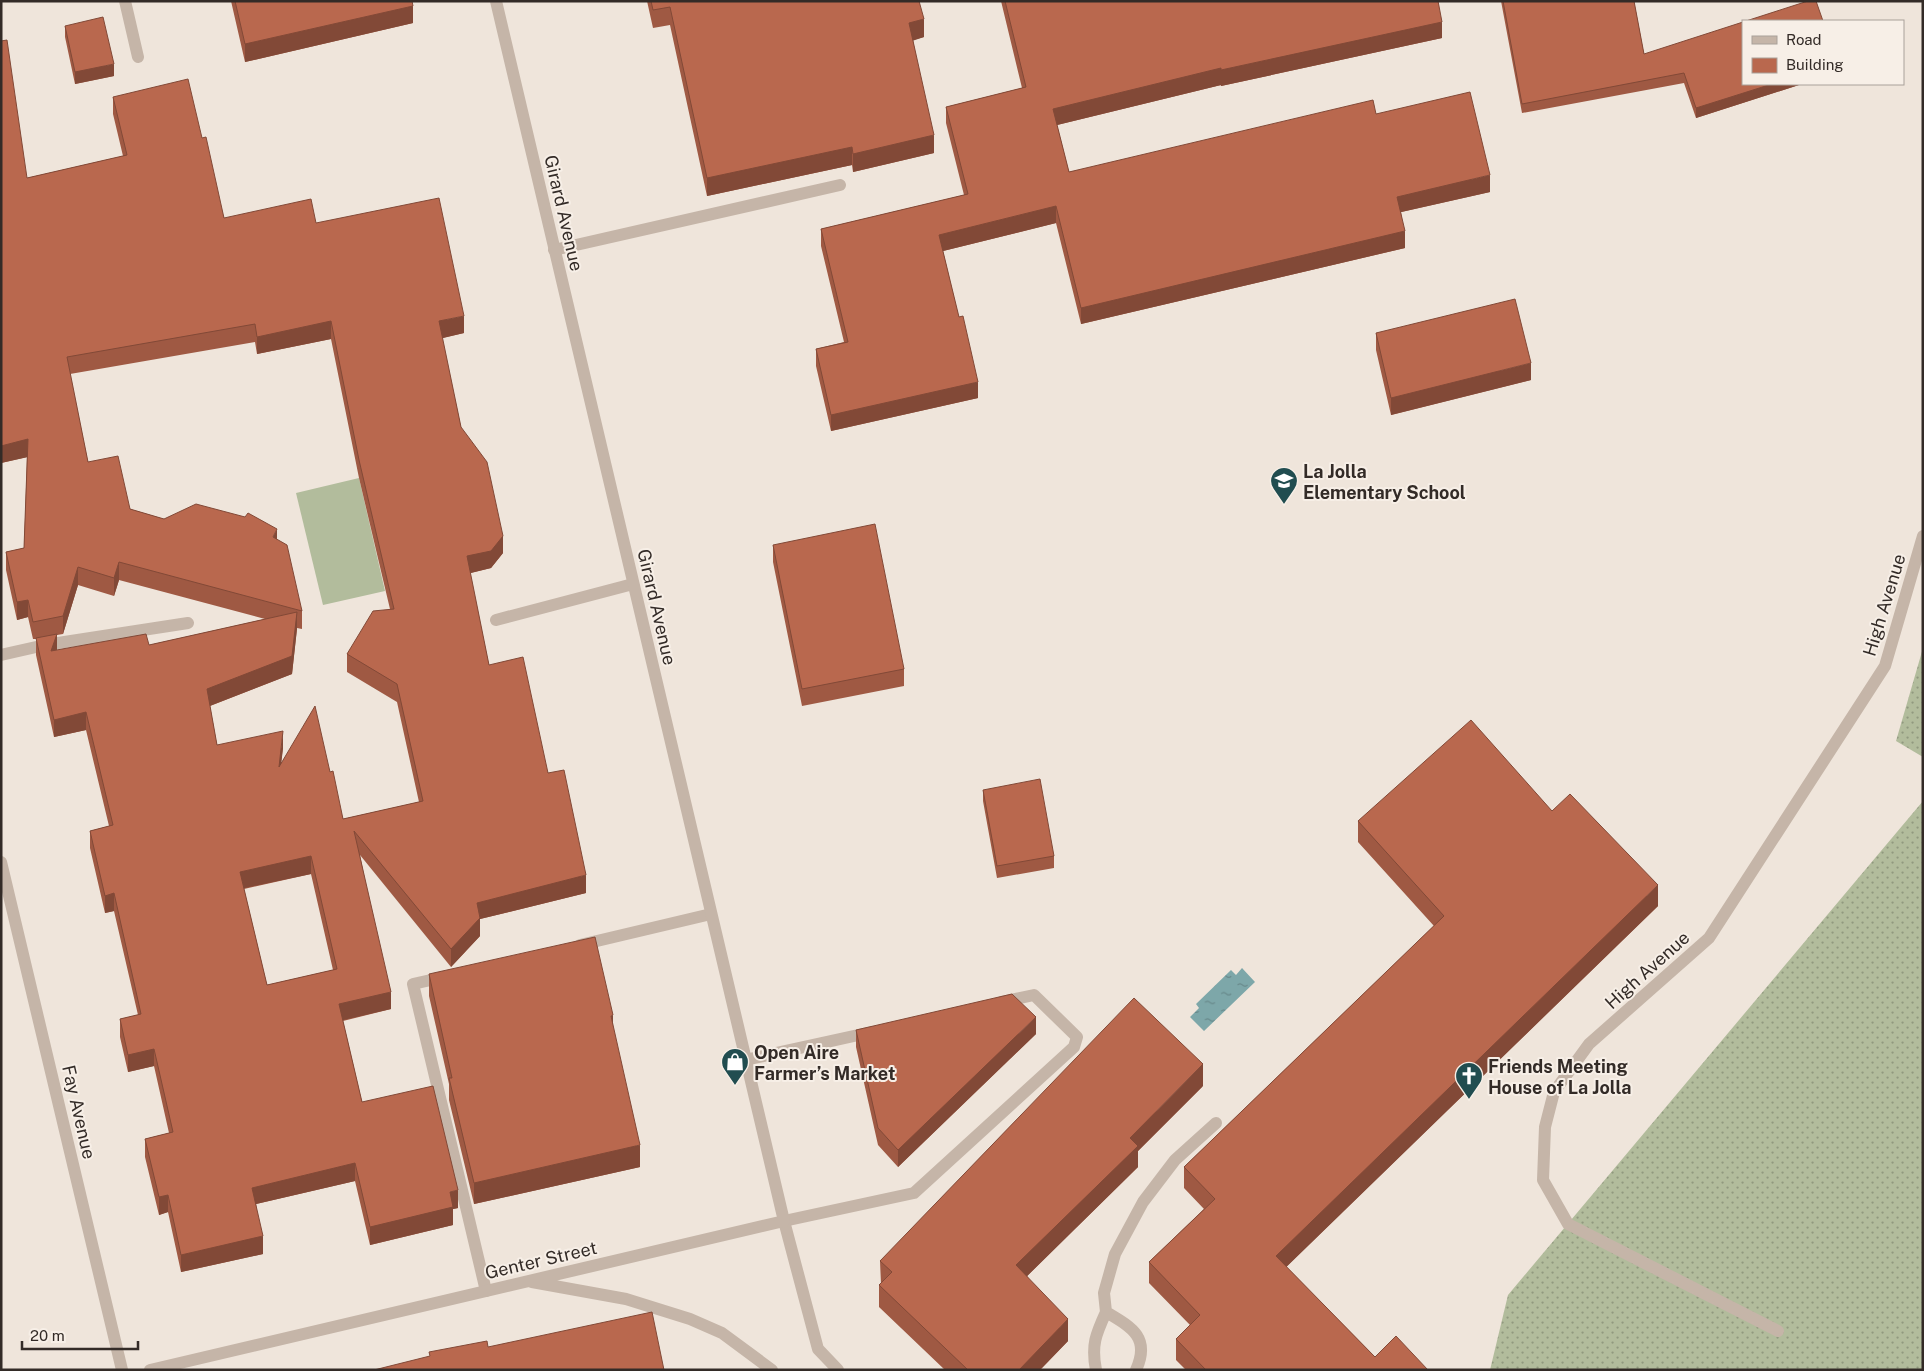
<svg xmlns="http://www.w3.org/2000/svg" width="1924" height="1371" viewBox="0 0 1924 1371" font-family="'Public Sans',sans-serif">
  <defs>
    <pattern id="grass-dots" width="8" height="8" patternUnits="userSpaceOnUse" patternTransform="scale(1.25)"><rect width="8" height="8" fill="#b2bc9c"/><path d="M2 2h.1M6 6h.1" fill="none" stroke="#91997f" stroke-width="1.8" stroke-linecap="round"/></pattern>
    <pattern id="water-ripples" width="26" height="14" patternUnits="userSpaceOnUse" patternTransform="scale(1.25)"><rect width="26" height="14" fill="#7da7a9"/><path d="M2 4q2-2 4 0t4 0M15 11q2-2 4 0t4 0" fill="none" stroke="#67888a"/></pattern>
  </defs>
  <rect width="100%" height="100%" fill="#efe5db"/>
  <path fill="url(#grass-dots)" d="M 1923,648 L 1923,757 L 1896,741 Z
    M 1923,801 L 1923,1370 L 1490,1370 L 1508,1295 Z"/>
  <path fill="#b2bc9c" d="M 359,478 L 385,591 L 323,605 L 296,493 Z"/>
  <path fill="url(#water-ripples)" d="M 1242,968 L 1255,982 L 1204,1031 L 1190,1017 L 1199,1008 L 1196,1004 L 1231,970 L 1236,975 Z"/>
  <g fill="none" stroke-linecap="round" stroke-linejoin="round">
    <path stroke="#c5b5a8" stroke-width="12" d="M 125,1 L 138,57
      M 554,250 L 840,185
      M 496,620 L 633,584
      M 1,655 L 45,645 L 188,623
      M 580,945 L 711,914
      M 444,977 L 413,984 L 486,1291
      M 745,1060 L 872,1032
      M 784,1221 L 914,1193 L 1074,1047 L 1077,1037 L 1034,995 L 1001,1002
      M 1106,1312 L 1104,1293 L 1115,1254 L 1143,1202 L 1175,1160 L 1216,1123
      M 1096,1370 C 1091,1345 1096,1334 1106,1312 C 1131,1327 1151,1337 1136,1370"/>
    <path stroke="#c5b5a8" stroke-width="12" d="M 784,1221 L 818,1349 L 838,1370
      M 1778,1331 L 1568,1224 L 1543,1180 L 1545,1127 L 1554,1092 L 1589,1044 L 1709,938 L 1885,666 L 1923,536"/>
    <path stroke="#c5b5a8" stroke-width="12" d="M 1,862 L 122,1370
      M 532,1282 L 626,1299 L 690,1319 L 722,1333 L 772,1370
      M 150,1370 L 784,1221 L 496,1"/>
  </g>
  <path fill="#9f5943" fill-rule="evenodd" d="M 231,1 L 412,1 L 413,23 L 245,62 Z
    M 647,1 L 919,1 L 924,37 L 913,40 L 934,153 L 853,172 L 852,165 L 707,196 L 670,25 L 653,28 Z
    M 1001,1 L 1438,1 L 1442,38 L 1221,86 L 1221,85 L 1057,125 L 1069,172 L 1376,114 L 1490,192 L 1401,212 L 1405,248 L 1081,324 L 1056,223 L 943,251 L 978,398 L 831,431 L 816,366 L 816,349 L 844,342 L 821,246 L 821,229 L 964,195 L 946,123 L 946,107 L 1022,88 Z
    M 1501,1 L 1634,1 L 1644,54 L 1743,84 L 1802,84 L 1696,118 L 1684,83 L 1522,113 Z
    M 65,26 L 114,76 L 75,84 L 65,37 Z
    M 113,97 L 202,138 L 224,218 L 316,223 L 464,333 L 442,338 L 461,427 L 503,553 L 491,568 L 470,573 L 489,665 L 548,773 L 586,893 L 480,919 L 480,936 L 451,967 L 360,855 L 391,1009 L 343,1021 L 362,1102 L 458,1208 L 453,1209 L 453,1225 L 370,1245 L 355,1181 L 256,1204 L 263,1254 L 181,1272 L 168,1212 L 159,1215 L 145,1157 L 145,1139 L 169,1133 L 154,1066 L 128,1072 L 120,1037 L 120,1019 L 138,1015 L 114,911 L 105,913 L 90,848 L 90,831 L 109,826 L 86,730 L 54,737 L 36,655 L 36,639 L 33,639 L 28,617 L 17,620 L 6,570 L 6,552 L 24,548 L 27,457 L 1,463 L 27,178 L 123,156 L 113,114 ZM 331,339 L 359,478 L 390,609 L 347,654 L 347,672 L 397,702 L 419,802 L 343,819 L 330,772 L 281,762 L 283,748 L 217,745 L 210,706 L 292,674 L 297,628 L 302,629 L 302,611 L 277,539 L 164,519 L 130,509 L 88,462 L 70,374 L 255,342 L 257,354 ZM 119,580 L 265,619 L 149,645 L 57,650 L 57,635 L 63,634 L 78,585 L 114,596 ZM 311,874 L 333,970 L 267,985 L 244,889 Z
    M 1376,333 L 1531,380 L 1391,415 L 1376,350 Z
    M 773,545 L 904,669 L 904,686 L 802,706 L 773,562 Z
    M 983,790 L 1054,856 L 1054,868 L 997,878 L 983,801 Z
    M 1552,811 L 1658,906 L 1286,1267 L 1375,1357 L 1428,1370 L 1186,1370 L 1176,1360 L 1176,1339 L 1190,1325 L 1149,1283 L 1149,1262 L 1204,1209 L 1184,1188 L 1184,1167 L 1434,926 L 1358,842 L 1358,821 Z
    M 429,974 L 613,1027 L 640,1167 L 474,1204 L 449,1100 L 449,1084 L 429,996 Z
    M 856,1030 L 1036,1034 L 898,1167 L 878,1145 L 856,1047 Z
    M 1203,1086 L 1138,1151 L 1138,1167 L 1027,1276 L 1068,1341 L 1040,1370 L 945,1370 L 879,1307 L 879,1285 L 881,1284 L 880,1261 Z"/>
  <path fill="#824937" d="M 413,6 L 413,23 L 245,62 L 245,44 Z
    M 924,19 L 924,37 L 909,42 L 909,23 Z
    M 1442,22 L 1442,38 L 1221,86 L 1221,70 Z
    M 114,64 L 114,76 L 75,84 L 75,72 Z
    M 1221,68 L 1221,85 L 1053,126 L 1053,109 Z
    M 1772,84 L 1802,84 L 1696,118 L 1696,108 Z
    M 934,135 L 934,153 L 853,172 L 853,154 Z
    M 852,147 L 852,165 L 707,196 L 707,178 Z
    M 1490,175 L 1490,192 L 1397,213 L 1397,197 Z
    M 1056,206 L 1056,223 L 939,252 L 939,235 Z
    M 1405,231 L 1405,248 L 1081,324 L 1081,308 Z
    M 464,316 L 464,333 L 439,339 L 439,321 Z
    M 331,321 L 331,339 L 257,354 L 257,337 Z
    M 1531,363 L 1531,380 L 1391,415 L 1391,398 Z
    M 978,382 L 978,398 L 831,431 L 831,415 Z
    M 28,439 L 28,457 L 1,463 L 1,446 Z
    M 277,529 L 277,547 L 273,537 Z
    M 503,536 L 503,553 L 491,568 L 467,574 L 467,556 Z
    M 119,562 L 119,580 L 114,596 L 114,578 Z
    M 78,567 L 78,585 L 63,634 L 63,616 Z
    M 28,600 L 28,617 L 17,620 L 17,602 Z
    M 297,612 L 297,629 L 292,674 L 207,707 L 207,689 Z
    M 57,634 L 57,651 L 51,651 Z
    M 86,712 L 86,730 L 54,737 L 54,720 Z
    M 283,731 L 283,748 L 279,784 L 279,767 Z
    M 311,856 L 311,874 L 240,889 L 240,872 Z
    M 586,875 L 586,893 L 480,919 L 480,936 L 451,967 L 451,949 L 477,903 Z
    M 1658,885 L 1658,906 L 1276,1277 L 1276,1256 Z
    M 114,893 L 114,911 L 105,913 L 105,896 Z
    M 391,992 L 391,1009 L 339,1021 L 339,1004 Z
    M 613,1015 L 613,1037 L 611,1016 Z
    M 1036,1017 L 1036,1034 L 898,1167 L 898,1150 Z
    M 154,1049 L 154,1066 L 128,1072 L 128,1055 Z
    M 1203,1064 L 1203,1086 L 1138,1151 L 1138,1167 L 1016,1287 L 1016,1265 L 1130,1138 Z
    M 640,1145 L 640,1167 L 474,1204 L 474,1183 Z
    M 355,1163 L 355,1181 L 252,1205 L 252,1188 Z
    M 458,1190 L 458,1208 L 453,1209 L 453,1225 L 370,1245 L 370,1227 L 450,1192 Z
    M 168,1195 L 168,1212 L 159,1215 L 159,1197 Z
    M 263,1236 L 263,1254 L 181,1272 L 181,1255 Z
    M 1068,1319 L 1068,1341 L 1040,1370 L 1019,1370 Z"/>
  <path fill="#b9684e" stroke="#824937" fill-rule="evenodd" d="M 235,1 L 412,1 L 413,6 L 245,44 Z
    M 651,1 L 919,1 L 924,19 L 909,23 L 934,135 L 853,154 L 852,147 L 707,178 L 670,7 L 653,10 Z
    M 1005,1 L 1438,1 L 1442,22 L 1221,70 L 1221,68 L 1053,109 L 1069,172 L 1373,100 L 1376,114 L 1470,92 L 1490,175 L 1397,197 L 1405,231 L 1081,308 L 1056,206 L 939,235 L 959,317 L 963,316 L 978,382 L 831,415 L 816,349 L 848,342 L 821,229 L 968,194 L 946,107 L 1026,87 Z
    M 1503,1 L 1634,1 L 1644,54 L 1743,22 L 1743,84 L 1772,84 L 1696,108 L 1684,73 L 1522,104 Z
    M 1808,1 L 1816,1 L 1823,21 L 1746,21 Z
    M 103,17 L 114,64 L 75,72 L 65,26 Z
    M 7,40 L 27,178 L 127,155 L 113,97 L 188,79 L 202,138 L 206,137 L 224,218 L 311,199 L 316,223 L 439,198 L 464,316 L 439,321 L 461,427 L 487,462 L 503,536 L 491,551 L 467,556 L 489,665 L 523,657 L 548,773 L 564,770 L 586,875 L 477,903 L 480,918 L 451,949 L 354,831 L 391,992 L 339,1004 L 362,1102 L 433,1086 L 458,1190 L 450,1192 L 453,1207 L 370,1227 L 355,1163 L 252,1188 L 263,1236 L 181,1255 L 168,1195 L 159,1197 L 145,1139 L 173,1132 L 154,1049 L 128,1055 L 120,1019 L 141,1014 L 114,893 L 105,896 L 90,831 L 113,825 L 86,712 L 54,720 L 36,638 L 57,634 L 51,651 L 146,634 L 149,645 L 297,612 L 292,656 L 207,689 L 217,745 L 283,731 L 279,767 L 315,706 L 330,772 L 333,771 L 343,819 L 423,801 L 397,684 L 347,654 L 373,611 L 394,609 L 359,460 L 331,321 L 257,337 L 255,324 L 67,357 L 88,462 L 118,456 L 130,509 L 164,519 L 196,504 L 245,517 L 248,513 L 277,529 L 273,537 L 287,545 L 302,611 L 119,562 L 114,578 L 78,567 L 63,616 L 33,622 L 28,600 L 17,602 L 6,552 L 24,548 L 28,439 L 1,446 L 1,41 ZM 311,856 L 337,969 L 267,985 L 240,872 Z
    M 1515,299 L 1531,363 L 1391,398 L 1376,333 Z
    M 875,524 L 904,669 L 802,689 L 773,545 Z
    M 1471,720 L 1552,811 L 1570,794 L 1658,885 L 1276,1256 L 1375,1357 L 1396,1336 L 1428,1370 L 1206,1370 L 1176,1339 L 1200,1315 L 1149,1262 L 1215,1199 L 1184,1167 L 1444,916 L 1358,821 Z
    M 1040,779 L 1054,856 L 997,866 L 983,790 Z
    M 595,937 L 613,1015 L 611,1016 L 640,1145 L 474,1183 L 449,1078 L 452,1078 L 429,974 Z
    M 1012,994 L 1036,1017 L 898,1150 L 878,1128 L 856,1030 Z
    M 1134,998 L 1203,1064 L 1130,1138 L 1138,1146 L 1016,1265 L 1068,1319 L 1019,1370 L 968,1370 L 879,1285 L 892,1272 L 880,1261 Z
    M 652,1312 L 664,1370 L 374,1370 L 430,1356 L 429,1352 L 487,1341 L 488,1347 Z"/>
  <defs>
    <symbol id="school-pin" viewBox="-11 -11 22 30"><path d="M0 17L-7.5 6A9.5 9.5 0 1 1 7.5 6Z" fill="#214d50" stroke="#f7efe7"/><path d="M0-5L7-2L0 1L-7-2ZM-4 1L0 2.5L4 1V4Q0 6-4 4Z" fill="#fff"/></symbol>
    <symbol id="shop-pin" viewBox="-11 -11 22 30"><path d="M0 17L-7.5 6A9.5 9.5 0 1 1 7.5 6Z" fill="#214d50" stroke="#f7efe7"/><path d="M-5-2.5h2.3a2.7 3.5 0 0 1 5.4 0H5L5.5 6h-11ZM-1.5-2.5h3a1.5 2.3 0 0 0-3 0Z" fill="#fff"/></symbol>
    <symbol id="church-pin" viewBox="-11 -11 22 30"><path d="M0 17L-7.5 6A9.5 9.5 0 1 1 7.5 6Z" fill="#214d50" stroke="#f7efe7"/><path d="M-1.2-6h2.4v3.5h3.3v2.4h-3.3V6h-2.4V-.1h-3.3v-2.4h3.3Z" fill="#fff"/></symbol>
  </defs>
  <g fill-rule="evenodd">
    <use href="#school-pin" x="1268" y="465" width="32" height="43"/>
    <use href="#shop-pin" x="719" y="1046" width="32" height="43"/>
    <use href="#church-pin" x="1453" y="1060" width="32" height="43"/>
  </g>
  <g text-anchor="middle" dominant-baseline="central" stroke-width="4" stroke-linejoin="round" paint-order="stroke">
    <g font-size="18" fill="#332b27" stroke="#f7efe7">
      <text transform="translate(564 213) rotate(77)">Girard Avenue</text>
      <text transform="translate(1884 605) rotate(-73)">High Avenue</text>
      <text transform="translate(657 607) rotate(77)">Girard Avenue</text>
      <text transform="translate(1647 970) rotate(-42)">High Avenue</text>
      <text transform="translate(79 1112) rotate(77)">Fay Avenue</text>
      <text transform="translate(541 1260) rotate(-13)">Genter Street</text>
    </g>
    <g font-size="18" font-weight="bold" fill="#332b27" stroke="#f7efe7" text-anchor="start">
      <text x="1303" y="471">La Jolla<tspan x="1303" dy="21">Elementary School</tspan></text>
      <text x="754" y="1052">Open Aire<tspan x="754" dy="21">Farmer’s Market</tspan></text>
      <text x="1488" y="1066">Friends Meeting<tspan x="1488" dy="21">House of La Jolla</tspan></text>
    </g>
  </g>
  <rect width="1924" height="1371" fill="none" stroke="#332b27" stroke-width="5"/>
  <rect x="1742" y="20" width="162" height="65" fill="#f7efe7" stroke="#a9a19a"/>
  <rect x="1752" y="36" width="25" height="8" fill="#c5b5a8" stroke="#a9a19a"/>
  <text x="1786" y="45" font-size="15" fill="#332b27">Road</text>
  <rect x="1752" y="58" width="25" height="15" fill="#b9684e" stroke="#a9a19a"/>
  <text x="1786" y="70" font-size="15" fill="#332b27">Building</text>
  <path d="M22 1341v8h116v-8" fill="none" stroke="#332b27" stroke-width="2.5"/>
  <text x="30" y="1341" font-size="15" fill="#332b27" stroke="#f7efe7" stroke-width="4" paint-order="stroke">20 m</text>
</svg>
